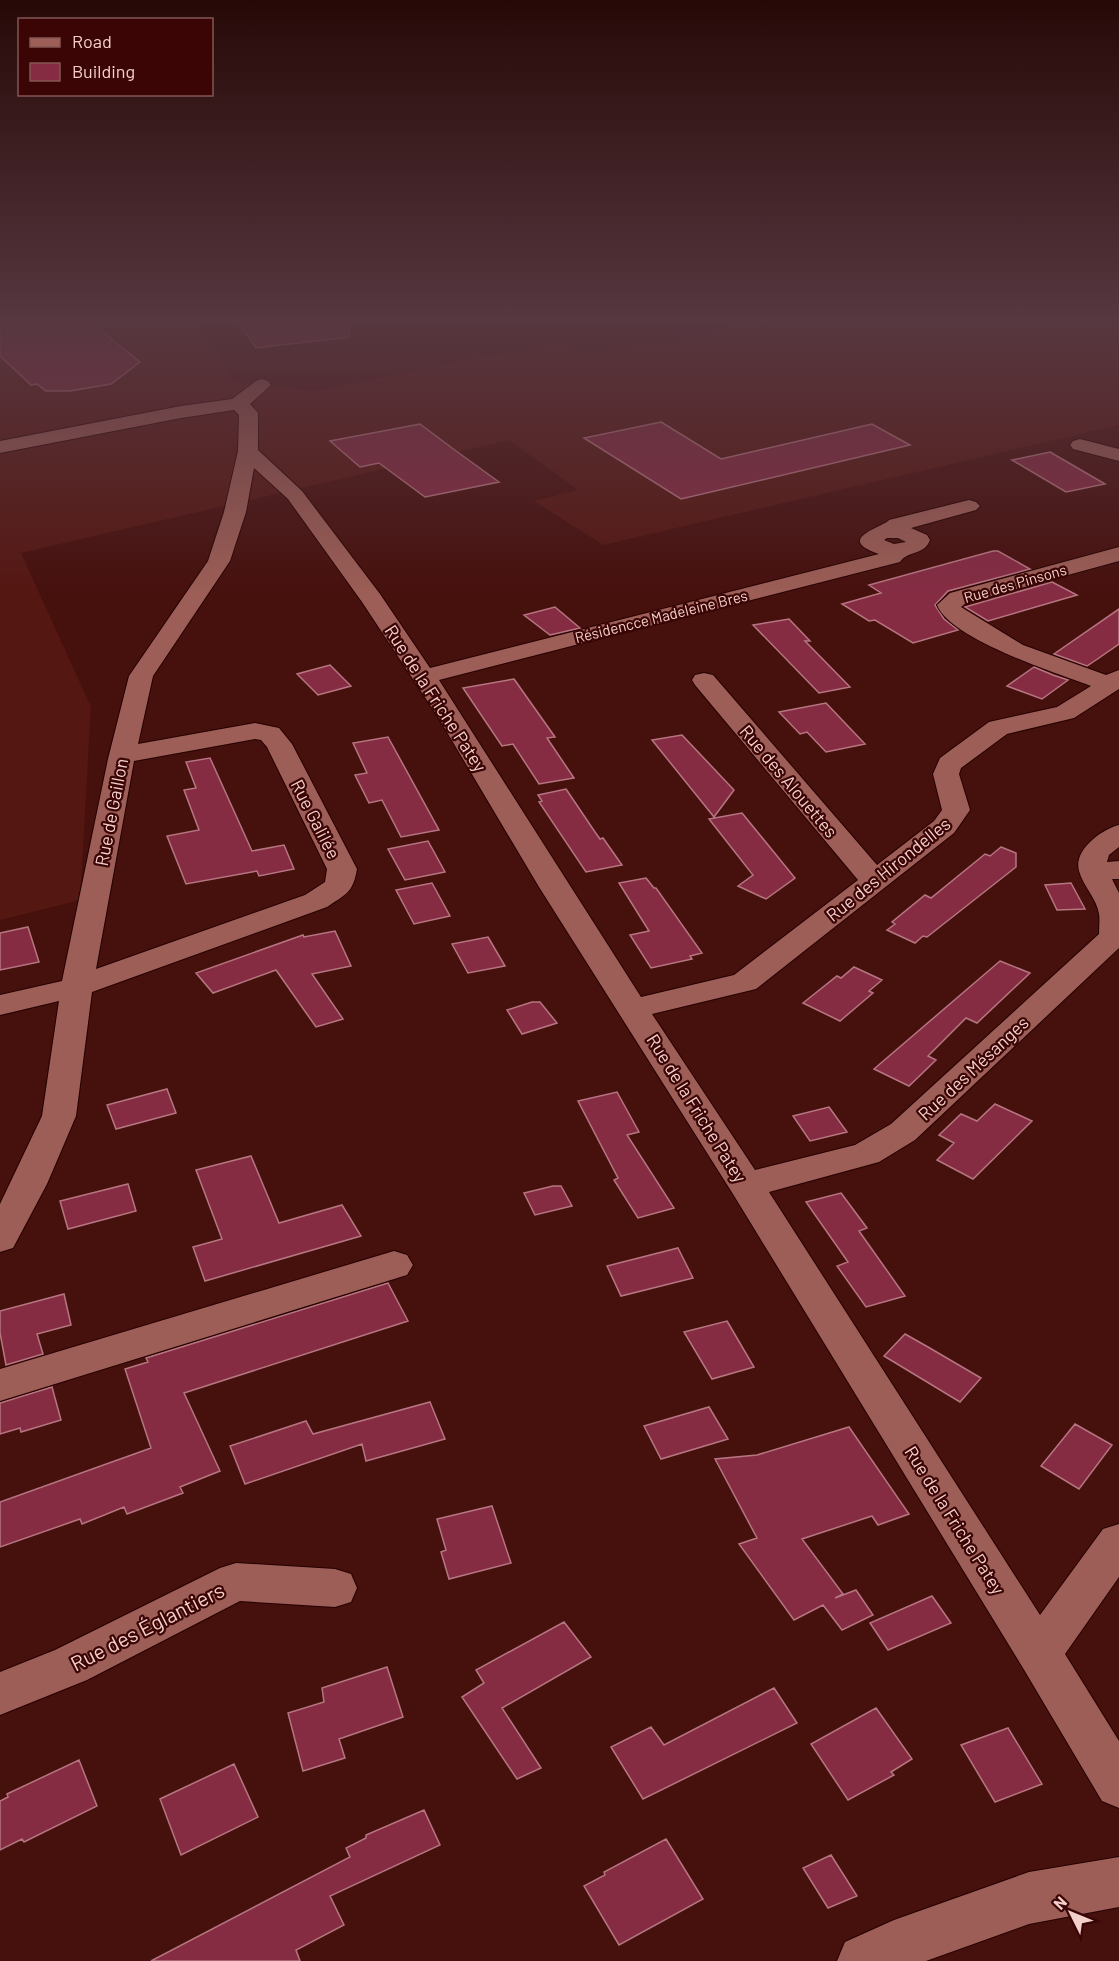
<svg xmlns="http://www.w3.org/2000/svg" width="1119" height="1961" viewBox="0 0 1119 1961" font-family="Barlow,sans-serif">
  <rect width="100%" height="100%" fill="#46100d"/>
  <path fill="#551712" d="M 0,320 L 198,320 L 235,381 L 314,391 L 562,342 L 583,354 L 762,320 L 1119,320 L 1119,425 L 603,545 L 534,501 L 578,490 L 509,440 L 21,553 L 91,707 L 80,900 L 0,920 Z"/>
  <path fill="#852c43" stroke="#b67681" stroke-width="1.5" d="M 0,320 L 88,320 L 140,362 L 111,384 L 70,391 L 46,391 L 37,384 L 31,385 L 0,356 Z
    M 237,320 L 348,320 L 349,337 L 256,348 Z
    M 661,422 L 721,459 L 872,424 L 910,445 L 681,499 L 584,438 Z
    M 420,424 L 452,448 L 499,482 L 425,497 L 379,463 L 360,467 L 330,441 Z
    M 1050,452 L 1093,477 L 1105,484 L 1066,492 L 1012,460 Z
    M 993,551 L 998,551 L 1030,569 L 948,591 L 935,605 L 944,619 L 958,630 L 913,643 L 875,620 L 869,621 L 842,604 L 881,593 L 869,585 Z
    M 1052,582 L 1077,595 L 988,621 L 965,607 Z
    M 555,607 L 580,628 L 550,635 L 524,615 Z
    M 1119,609 L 1119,644 L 1096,660 L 1087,666 L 1054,654 Z
    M 789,619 L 810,641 L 805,641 L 850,687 L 819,693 L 753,625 Z
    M 330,665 L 351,686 L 318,695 L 297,674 Z
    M 1034,667 L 1053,675 L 1068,680 L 1042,699 L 1007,686 Z
    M 514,679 L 555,737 L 547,738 L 574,778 L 539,784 L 513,744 L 502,746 L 463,688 Z
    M 826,703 L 865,744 L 826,752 L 807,732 L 800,734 L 779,712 Z
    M 682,735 L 734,790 L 714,817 L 652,740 Z
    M 388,737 L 439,830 L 401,837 L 382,800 L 369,803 L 355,775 L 367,773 L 353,743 Z
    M 210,758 L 252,851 L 284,845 L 294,869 L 259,876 L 257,871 L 186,884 L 167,836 L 199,830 L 184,790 L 196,788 L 186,762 Z
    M 566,789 L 595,832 L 600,839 L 603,838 L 622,865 L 586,872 L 539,802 L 542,801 L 538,795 Z
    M 742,813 L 795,878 L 766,899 L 738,886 L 753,875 L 709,819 Z
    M 428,841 L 445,872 L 405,880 L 388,849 Z
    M 1001,847 L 1016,853 L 1016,867 L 927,937 L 923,936 L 915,943 L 887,930 L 895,924 L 892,922 L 925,895 L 931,898 L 985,854 L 990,856 Z
    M 646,878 L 654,888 L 656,888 L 702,953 L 690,956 L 692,959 L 651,968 L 630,935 L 649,931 L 619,883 Z
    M 432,883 L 450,916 L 414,924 L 396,890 Z
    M 1071,883 L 1085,909 L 1057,910 L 1045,885 Z
    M 28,927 L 39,962 L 0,970 L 0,933 Z
    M 335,931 L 351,966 L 312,974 L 343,1019 L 316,1027 L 276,970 L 213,993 L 196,973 L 303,935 L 304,937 Z
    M 488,937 L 505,966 L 468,973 L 452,944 Z
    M 1000,961 L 1030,973 L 977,1023 L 966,1018 L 928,1056 L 936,1060 L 909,1086 L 874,1069 Z
    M 854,967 L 882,980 L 869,991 L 873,993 L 840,1021 L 803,1003 L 837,976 L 841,978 Z
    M 532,1002 L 540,1002 L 557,1023 L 522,1034 L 507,1010 Z
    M 167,1089 L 176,1113 L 116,1129 L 107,1105 Z
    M 617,1092 L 639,1132 L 627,1135 L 674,1208 L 638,1218 L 614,1180 L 618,1178 L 578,1101 Z
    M 995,1104 L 1032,1121 L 973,1179 L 937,1160 L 954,1143 L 939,1135 L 961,1114 L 977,1121 Z
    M 829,1107 L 847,1132 L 810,1141 L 793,1116 Z
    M 251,1156 L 279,1223 L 342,1205 L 361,1236 L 205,1281 L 193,1247 L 222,1239 L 196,1170 Z
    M 128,1184 L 136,1211 L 68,1229 L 60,1201 Z
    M 553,1186 L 561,1186 L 572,1206 L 535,1215 L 524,1193 Z
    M 841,1193 L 867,1228 L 859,1231 L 905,1296 L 866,1307 L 837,1266 L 848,1262 L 806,1202 Z
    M 678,1248 L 693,1278 L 621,1296 L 607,1266 Z
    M 388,1283 L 408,1321 L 184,1393 L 220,1471 L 180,1487 L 183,1493 L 127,1514 L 124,1507 L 82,1524 L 80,1519 L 0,1547 L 0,1502 L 151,1448 L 125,1369 L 148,1362 L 146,1358 Z
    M 64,1294 L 71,1325 L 37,1334 L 43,1354 L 6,1365 L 0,1333 L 0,1311 Z
    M 727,1321 L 754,1367 L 712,1379 L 684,1332 Z
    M 905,1334 L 928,1347 L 981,1378 L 960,1402 L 884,1356 Z
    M 52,1387 L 61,1420 L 21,1432 L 20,1428 L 0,1434 L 0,1403 Z
    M 430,1402 L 445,1439 L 366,1461 L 362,1444 L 245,1484 L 230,1446 L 306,1421 L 313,1434 Z
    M 709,1407 L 728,1439 L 661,1459 L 644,1426 Z
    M 1075,1424 L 1112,1445 L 1079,1489 L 1041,1466 Z
    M 849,1427 L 909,1514 L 878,1525 L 872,1516 L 802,1539 L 843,1594 L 835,1598 L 856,1590 L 873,1615 L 842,1630 L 823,1605 L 794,1620 L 739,1544 L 757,1538 L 715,1459 L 757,1455 Z
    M 492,1506 L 511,1563 L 449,1579 L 441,1552 L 446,1550 L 437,1519 Z
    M 932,1596 L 951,1623 L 888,1650 L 870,1623 Z
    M 564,1622 L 591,1657 L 502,1708 L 541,1768 L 517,1779 L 462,1697 L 484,1683 L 476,1670 Z
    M 387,1667 L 403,1717 L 339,1739 L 345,1758 L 303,1771 L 288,1713 L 324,1702 L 322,1688 Z
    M 774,1688 L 797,1723 L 643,1799 L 611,1747 L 651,1727 L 664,1745 Z
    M 876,1708 L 912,1759 L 891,1772 L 894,1775 L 848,1800 L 811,1744 Z
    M 1008,1728 L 1042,1784 L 995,1802 L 961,1745 Z
    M 79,1760 L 97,1806 L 24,1842 L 22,1839 L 0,1850 L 0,1801 L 8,1797 L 7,1794 Z
    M 234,1764 L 258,1817 L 181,1855 L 160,1799 Z
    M 424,1810 L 440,1845 L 330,1896 L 344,1925 L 296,1950 L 300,1961 L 151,1961 L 350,1857 L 346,1848 L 366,1838 L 366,1835 Z
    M 666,1839 L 703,1899 L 619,1945 L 584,1886 L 605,1875 L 604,1872 Z
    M 831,1855 L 857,1896 L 828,1908 L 803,1868 Z"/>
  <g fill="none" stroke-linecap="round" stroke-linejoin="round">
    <defs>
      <path id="minor" d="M 262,379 L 268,381 L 271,385 L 250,404 L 258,413 L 258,450 L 302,491 L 380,594 L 430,668 L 879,554 C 833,539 884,527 889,520 L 969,500 L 976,502 L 980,506 L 976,510 L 911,528 L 927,535 L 930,540 C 924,556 908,550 900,562 L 439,680 L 641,997 L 734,975 L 858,880 L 695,685 L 692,680 L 695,675 L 704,673 L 713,675 L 877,865 L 934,821 L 942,810 L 933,774 L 940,758 L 989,722 L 1057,707 L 1091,686 C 1056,673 950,639 937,605 L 950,593 L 1119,547 L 1119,561 L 966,603 L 961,607 L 1023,645 L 1106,675 L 1119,670 L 1119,689 L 1074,718 L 1007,734 L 961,768 L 959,774 L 970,810 L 954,833 L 756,989 L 652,1014 L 755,1170 L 855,1145 L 891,1124 L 1099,934 C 1099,927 1100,920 1099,914 C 1097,899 1083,886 1079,871 C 1073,850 1102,829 1119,825 L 1119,847 L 1109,855 L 1107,862 L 1119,861 L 1119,879 L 1112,879 L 1119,893 L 1119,948 L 915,1140 L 879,1162 L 769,1192 L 1040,1615 L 1103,1529 L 1119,1524 L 1119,1577 L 1065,1654 L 1119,1741 L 1119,1808 L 1102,1801 L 1023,1668 L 733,1194 L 539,887 L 438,717 L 362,602 L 288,499 L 254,468 L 246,512 L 230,561 L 153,676 L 138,744 L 255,723 L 279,728 L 292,744 L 357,869 C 353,893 346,894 327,907 L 92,992 L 76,1116 L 47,1184 L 13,1248 L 0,1252 L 0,1204 L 42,1116 L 59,1001 L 0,1015 L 0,995 L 62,981 L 108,759 L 129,676 L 208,561 L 224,512 L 238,451 L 239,415 L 234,410 L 181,418 L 0,453 L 0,441 L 181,406 L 232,399 L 256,381 ZM 887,538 L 898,538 L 906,542 L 894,544 L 884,540 ZM 255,739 L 261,740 L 267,747 L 327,869 L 325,882 L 305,895 L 96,969 L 134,761 Z
        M 1080,439 L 1119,449 L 1119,461 L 1073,449 L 1070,445 L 1073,441 Z
        M 394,1251 L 407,1255 L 413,1265 L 407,1275 L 0,1401 L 0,1369 Z
        M 236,1563 L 335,1569 L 351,1574 L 357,1588 L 351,1602 L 335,1607 L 240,1601 L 87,1680 L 0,1715 L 0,1672 L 55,1650 L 220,1568 Z
        M 1119,1857 L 1119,1907 L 1029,1924 L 926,1961 L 837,1961 L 845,1942 L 894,1920 L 1029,1872 Z"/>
    </defs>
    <use href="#minor" stroke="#250101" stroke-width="2"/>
    <use href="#minor" fill="#9c5e56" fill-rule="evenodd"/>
  </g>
  <linearGradient id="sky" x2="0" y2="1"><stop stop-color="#260907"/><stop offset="0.54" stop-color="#573740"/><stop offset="1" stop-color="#573740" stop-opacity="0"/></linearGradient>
  <rect width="1119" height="594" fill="url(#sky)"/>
  <g text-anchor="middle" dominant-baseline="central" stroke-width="4.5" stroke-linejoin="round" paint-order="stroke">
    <g font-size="15" fill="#f4d0cb" stroke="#3a0504">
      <text transform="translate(1015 583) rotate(-16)">Rue des Pinsons</text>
      <text transform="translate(661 616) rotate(-14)">Résidencce Madeleine Bres</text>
    </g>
    <g font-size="18" fill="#f4d0cb" stroke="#3a0504">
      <text transform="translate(436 698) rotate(57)">Rue de la Friche Patey</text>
      <text transform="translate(789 781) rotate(50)">Rue des Alouettes</text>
      <text transform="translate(111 812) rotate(-79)">Rue de Gaillon</text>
      <text transform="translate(316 819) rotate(63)">Rue Galilée</text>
      <text transform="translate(888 869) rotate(-39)">Rue des Hirondelles</text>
      <text transform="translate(973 1068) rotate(-43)">Rue des Mésanges</text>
      <text transform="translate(697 1108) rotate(58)">Rue de la Friche Patey</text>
      <text transform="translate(955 1520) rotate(58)">Rue de la Friche Patey</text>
    </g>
    <g font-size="21" fill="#f4d0cb" stroke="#3a0504">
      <text transform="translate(147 1626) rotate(-27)">Rue des Églantiers</text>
    </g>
  </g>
  <rect x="18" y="18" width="195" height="78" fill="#3a0504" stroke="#845654" stroke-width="1.5"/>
  <rect x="30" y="38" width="30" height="9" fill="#9c5e56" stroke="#845654" stroke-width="1.5"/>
  <text x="72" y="48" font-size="18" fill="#f4d0cb">Road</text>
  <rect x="30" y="63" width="30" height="18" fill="#852c43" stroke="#845654" stroke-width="1.5"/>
  <text x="72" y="78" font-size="18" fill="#f4d0cb">Building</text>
  <g transform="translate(1071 1913) rotate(313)" stroke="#3a0504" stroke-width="4.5" paint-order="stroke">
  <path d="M0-4.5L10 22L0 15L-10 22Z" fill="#f4d0cb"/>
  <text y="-9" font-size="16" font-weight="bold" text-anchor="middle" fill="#f4d0cb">N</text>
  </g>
</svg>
